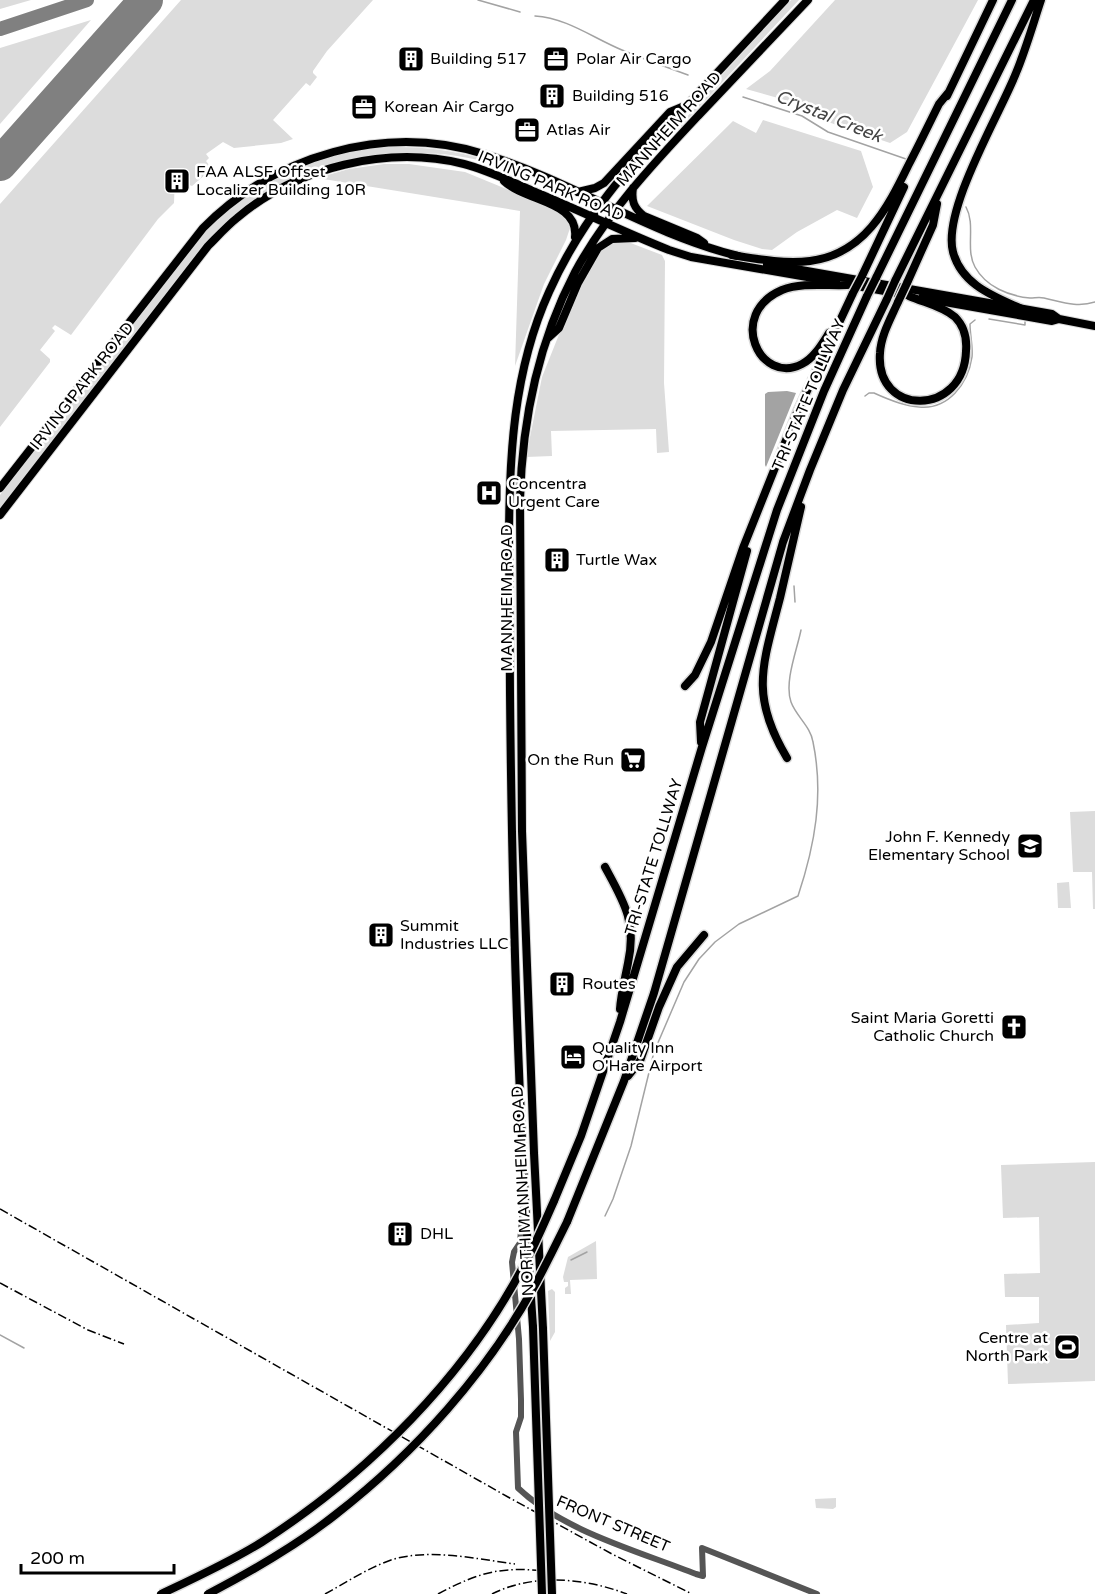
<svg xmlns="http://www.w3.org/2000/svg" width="1095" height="1594" viewBox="0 0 1095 1594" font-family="'Varela Round',sans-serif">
  <rect width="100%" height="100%" fill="#fff"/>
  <path fill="#dcdcdc" d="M 0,0 L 31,0 L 0,9 Z
    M 181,0 L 373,0 L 327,51 L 313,71 L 313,73 L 317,77 L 310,86 L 306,83 L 273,120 L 293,139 L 281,143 L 234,148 L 223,142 L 206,154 L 209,158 L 206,161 L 212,169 L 192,186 L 187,184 L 187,175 L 175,175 L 174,203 L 158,219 L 71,335 L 55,325 L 52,328 L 55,331 L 40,350 L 50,359 L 50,362 L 0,427 L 0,204 Z
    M 791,0 L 799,0 L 672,136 L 709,89 Z
    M 835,0 L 978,0 L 907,132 L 890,143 L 828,122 L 806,106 L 746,89 L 770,71 Z
    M 91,20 L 0,124 L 0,48 Z
    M 763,120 L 861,151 L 873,187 L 857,218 L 837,210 L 797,232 L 772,250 L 762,249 L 734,240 L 647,206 L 733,121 L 756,133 Z
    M 385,147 C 426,146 463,151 502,165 L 502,166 C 392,133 281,162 203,245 L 0,508 L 0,495 C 41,442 82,389 122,336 C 154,295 184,248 224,213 C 269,174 326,153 385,147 Z
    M 384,164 L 409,164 L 465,172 L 560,211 L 567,219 L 570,228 L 566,240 L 544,284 L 515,366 L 520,211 L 317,178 L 349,169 Z
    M 617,242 L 628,242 L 662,255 L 665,261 L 664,383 L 669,452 L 657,453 L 656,429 L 551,431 L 552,456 L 526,457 L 542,377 L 572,302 L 597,256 L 605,246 Z
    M 1095,811 L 1095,909 L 1093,909 L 1092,872 L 1073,872 L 1070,812 Z
    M 1069,882 L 1071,908 L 1058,908 L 1057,883 Z
    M 1095,1162 L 1095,1381 L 1008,1384 L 1006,1325 L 1039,1323 L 1039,1297 L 1005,1297 L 1004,1274 L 1040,1273 L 1039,1217 L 1003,1218 L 1001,1165 Z
    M 596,1241 L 597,1279 L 570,1280 L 571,1294 L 565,1294 L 565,1288 L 568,1286 L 568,1282 L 564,1282 L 563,1277 L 568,1257 Z
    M 552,1289 L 555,1292 L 555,1332 L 550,1341 L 548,1291 Z
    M 836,1498 L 836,1507 L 833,1509 L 816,1508 L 815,1499 Z"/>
  <path fill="#a3a3a3" d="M 787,391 L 796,393 L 766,467 L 765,465 L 765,394 L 768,392 Z"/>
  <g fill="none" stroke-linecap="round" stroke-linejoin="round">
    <path stroke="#a3a3a3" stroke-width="1.5" d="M 478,0 L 520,12
      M 535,16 C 567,18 593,38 622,50 C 644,59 666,67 688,75
      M 743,97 L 802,116 L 828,132 L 906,159
      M 966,207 C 976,225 965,249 975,267 C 986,287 1009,296 1030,298 C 1035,298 1039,297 1044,298 C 1062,302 1077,308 1095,302
      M 989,319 L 1025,325 L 1025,322
      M 865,396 L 869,393 L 874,393 C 887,399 904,406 919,407 C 948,410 968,384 972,357 C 973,346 970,335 970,324 L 975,320
      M 794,586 L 795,602
      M 605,1216 L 613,1199 L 631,1146 L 654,1052 L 684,982 L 699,959 L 715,942 L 739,924 L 798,896 C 815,845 824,795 813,742 C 811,727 796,716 791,702 C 784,682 797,650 801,630
      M 571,1260 L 587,1252
      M 0,1335 L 24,1348"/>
    <path stroke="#808080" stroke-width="14" d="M 0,29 L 87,0"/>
    <path stroke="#808080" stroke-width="34" d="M 0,164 L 146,0"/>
    <defs>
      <path id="primary" d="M 504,181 C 526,202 579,201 575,237
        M 633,188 C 631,201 634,208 644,216 L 697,238 L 704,243
        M 578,192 L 595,188 L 604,183 L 670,112 L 682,107
        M 767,264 L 1052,314 L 1059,319 L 1095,326
        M 851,285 L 907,295
        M 922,298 L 1052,321 L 1059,319
        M 548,338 L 559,328 L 578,283 L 598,248 L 612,239 L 635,238
        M 0,488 L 203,228 C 275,155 385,123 484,154 C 572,181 649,234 738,256
        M 0,515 L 208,246 C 217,237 227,226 237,218 C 297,167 387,145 464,164 C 490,171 515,183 540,194 C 583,212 626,233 669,250 L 691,257 L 836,282
        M 533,1327 C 518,1116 512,904 510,693 C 510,643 509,593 509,543 C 509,458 513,371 549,292 C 584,214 630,166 688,104 C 720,70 752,35 785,0
        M 543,1329 L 534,1153 L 522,831 L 520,500 C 522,420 538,343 575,272 C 607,213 653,164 698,116 C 735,77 771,39 808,0"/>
      <path id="motorway" d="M 947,96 L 993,0
        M 732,255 C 757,259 784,264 810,261 C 864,254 887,209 908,166 C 919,145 929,124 939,104 L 948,93
        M 862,276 L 904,187
        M 876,278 L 1012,0
        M 895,281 L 1034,0
        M 907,283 L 933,225 L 937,204
        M 898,302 C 891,318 881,335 880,353 C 875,417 964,417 966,351 C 967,339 964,326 955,317 C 942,306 925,303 909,296
        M 1024,310 C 996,297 962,286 953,252 C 942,210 1000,114 1016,73 C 1026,49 1033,24 1041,0
        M 829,333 C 822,344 814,358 802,364 C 760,386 726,314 782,290 C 802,282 827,286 847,285
        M 685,686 L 695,675 L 711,642 L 743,548 L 798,410 L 853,293
        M 701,742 L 700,722 L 747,551
        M 787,758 C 749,695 763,664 780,598 C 787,568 794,538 801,507
        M 605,867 C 624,902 637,922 628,963 C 625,979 621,994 620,1009
        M 628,1076 L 640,1061 L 659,1007 L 677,967 L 704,935
        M 554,1201 L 581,1136 L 620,1022 L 702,747 L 777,510 L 824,391 L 867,296
        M 567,1222 L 624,1081 L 654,993 L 783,542 L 810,470 L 843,390 L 887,299"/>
    </defs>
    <use href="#primary" stroke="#dbdbdb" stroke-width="10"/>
    <use href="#motorway" stroke="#dbdbdb" stroke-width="11"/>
    <path stroke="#555" stroke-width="6" d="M 523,1206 L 520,1243 L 514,1252 L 512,1262 L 519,1339 L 521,1400 L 521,1417 L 516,1432 L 518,1488 C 563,1531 638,1551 696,1574 L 703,1576 L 702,1548 L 817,1594"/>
    <use href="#primary" stroke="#000" stroke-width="8"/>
    <use href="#motorway" stroke="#000" stroke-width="8"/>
    <path stroke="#000" stroke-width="1.5" stroke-dasharray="9 3 1.5 3" stroke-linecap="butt" d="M 0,1209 L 508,1497 L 612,1554 L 692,1594
      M 0,1283 L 88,1330 L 124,1344
      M 325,1594 C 347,1582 368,1568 391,1560 C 428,1548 477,1559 515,1564
      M 438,1594 C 483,1570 504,1566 555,1572
      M 492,1594 C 533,1573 585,1578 627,1594"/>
    <defs>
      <path id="primary-bridge" d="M 533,1327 L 542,1594
        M 543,1329 L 552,1594"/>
      <path id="motorway-bridge" d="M 853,293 L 862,276
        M 867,296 L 876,278
        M 887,299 L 895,281
        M 898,302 L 907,283
        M 161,1594 C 195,1578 230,1562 262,1542 C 368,1474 467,1375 525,1263 C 536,1243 545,1221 554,1201
        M 208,1594 C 252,1571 296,1546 335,1515 C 415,1453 488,1372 536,1283 C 547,1263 557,1242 567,1222"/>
    </defs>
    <use href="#primary-bridge" stroke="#dbdbdb" stroke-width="10" stroke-linecap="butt"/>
    <use href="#motorway-bridge" stroke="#dbdbdb" stroke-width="11" stroke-linecap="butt"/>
    <use href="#primary-bridge" stroke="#000" stroke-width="8"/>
    <use href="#motorway-bridge" stroke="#000" stroke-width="8"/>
  </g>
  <defs>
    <symbol id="building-square" viewBox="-11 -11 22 22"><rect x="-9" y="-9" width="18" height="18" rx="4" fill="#000" stroke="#fff"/><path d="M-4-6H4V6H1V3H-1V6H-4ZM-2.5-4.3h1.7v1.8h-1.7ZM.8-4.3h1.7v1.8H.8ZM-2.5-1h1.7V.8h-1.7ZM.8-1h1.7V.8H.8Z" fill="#fff"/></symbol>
    <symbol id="office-square" viewBox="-11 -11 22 22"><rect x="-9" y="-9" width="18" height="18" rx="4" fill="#000" stroke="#fff"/><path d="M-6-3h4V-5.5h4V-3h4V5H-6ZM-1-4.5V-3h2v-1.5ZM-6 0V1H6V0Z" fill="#fff"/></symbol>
    <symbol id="hospital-square" viewBox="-11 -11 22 22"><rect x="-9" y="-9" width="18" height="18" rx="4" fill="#000" stroke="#fff"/><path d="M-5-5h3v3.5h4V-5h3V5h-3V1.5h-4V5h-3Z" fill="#fff"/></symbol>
    <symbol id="supermarket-square" viewBox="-11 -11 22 22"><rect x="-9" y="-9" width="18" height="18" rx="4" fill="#000" stroke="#fff"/><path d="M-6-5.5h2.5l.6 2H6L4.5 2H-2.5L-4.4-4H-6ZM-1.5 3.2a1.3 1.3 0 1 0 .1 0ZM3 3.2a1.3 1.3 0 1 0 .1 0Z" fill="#fff"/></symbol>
    <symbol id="school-square" viewBox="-11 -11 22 22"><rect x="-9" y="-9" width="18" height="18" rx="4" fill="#000" stroke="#fff"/><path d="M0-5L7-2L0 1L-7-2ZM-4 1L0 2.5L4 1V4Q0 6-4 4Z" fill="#fff"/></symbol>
    <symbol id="church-square" viewBox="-11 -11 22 22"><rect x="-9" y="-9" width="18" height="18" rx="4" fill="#000" stroke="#fff"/><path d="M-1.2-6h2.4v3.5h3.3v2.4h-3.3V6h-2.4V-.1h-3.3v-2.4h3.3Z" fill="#fff"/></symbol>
    <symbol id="hotel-square" viewBox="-11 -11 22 22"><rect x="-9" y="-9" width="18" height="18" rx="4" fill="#000" stroke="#fff"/><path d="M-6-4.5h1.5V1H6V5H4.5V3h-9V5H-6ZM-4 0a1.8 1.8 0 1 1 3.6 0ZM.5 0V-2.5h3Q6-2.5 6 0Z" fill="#fff"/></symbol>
    <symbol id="stadium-square" viewBox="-11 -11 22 22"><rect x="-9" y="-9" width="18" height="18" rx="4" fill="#000" stroke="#fff"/><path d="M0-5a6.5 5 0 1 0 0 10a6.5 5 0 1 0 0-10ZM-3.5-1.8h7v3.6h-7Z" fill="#fff"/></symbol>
  </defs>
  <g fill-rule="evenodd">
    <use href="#building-square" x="396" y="44" width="30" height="30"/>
    <use href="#office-square" x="541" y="44" width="30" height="30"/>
    <use href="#building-square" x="537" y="81" width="30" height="30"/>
    <use href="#office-square" x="349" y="92" width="30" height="30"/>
    <use href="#office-square" x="512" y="115" width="30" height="30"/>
    <use href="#building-square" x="162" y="166" width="30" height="30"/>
    <use href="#hospital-square" x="474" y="478" width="30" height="30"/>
    <use href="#building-square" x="542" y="545" width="30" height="30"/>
    <use href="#supermarket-square" x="618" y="745" width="30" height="30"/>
    <use href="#school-square" x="1015" y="831" width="30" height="30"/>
    <use href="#building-square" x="366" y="920" width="30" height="30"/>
    <use href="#building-square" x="547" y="969" width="30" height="30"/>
    <use href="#church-square" x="999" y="1012" width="30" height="30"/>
    <use href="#hotel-square" x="558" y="1042" width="30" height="30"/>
    <use href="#building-square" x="385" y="1219" width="30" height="30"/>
    <use href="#stadium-square" x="1052" y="1332" width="30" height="30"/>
  </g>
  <g text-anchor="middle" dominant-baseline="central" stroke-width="5" stroke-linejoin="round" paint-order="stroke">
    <g font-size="16" fill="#000" stroke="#fff" text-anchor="start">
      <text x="430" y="59">Building 517</text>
      <text x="576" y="59">Polar Air Cargo</text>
      <text x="572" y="96">Building 516</text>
      <text x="384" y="107">Korean Air Cargo</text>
      <text x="546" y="130">Atlas Air</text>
      <text x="196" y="172">FAA ALSF Offset<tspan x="196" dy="18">Localizer Building 10R</tspan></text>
      <text x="508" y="484">Concentra<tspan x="508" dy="18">Urgent Care</tspan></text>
      <text x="576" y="560">Turtle Wax</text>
      <text x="614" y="760" text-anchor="end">On the Run</text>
      <text x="1010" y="837" text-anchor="end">John F. Kennedy<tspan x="1010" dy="18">Elementary School</tspan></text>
      <text x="400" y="926">Summit<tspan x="400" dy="18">Industries LLC</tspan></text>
      <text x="582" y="984">Routes</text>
      <text x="994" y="1018" text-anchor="end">Saint Maria Goretti<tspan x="994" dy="18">Catholic Church</tspan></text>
      <text x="592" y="1048">Quality Inn<tspan x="592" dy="18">O'Hare Airport</tspan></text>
      <text x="420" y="1234">DHL</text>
      <text x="1048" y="1338" text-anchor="end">Centre at<tspan x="1048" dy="18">North Park</tspan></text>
    </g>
    <g font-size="16" fill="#000" stroke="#fff">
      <text transform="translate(669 129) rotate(-48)">MANNHEIM ROAD</text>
      <text transform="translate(551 186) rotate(23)">IRVING PARK ROAD</text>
      <text transform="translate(82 386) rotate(-52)">IRVING PARK ROAD</text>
      <text transform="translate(809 395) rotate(-67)">TRI-STATE TOLLWAY</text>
      <text transform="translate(507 598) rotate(-90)">MANNHEIM ROAD</text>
      <text transform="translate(654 857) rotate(-73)">TRI-STATE TOLLWAY</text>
      <text transform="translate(523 1191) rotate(-93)">NORTH MANNHEIM ROAD</text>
      <text transform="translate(613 1524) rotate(23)">FRONT STREET</text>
    </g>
    <g font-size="18" font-style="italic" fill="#444" stroke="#fff">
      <text transform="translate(829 116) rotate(22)">Crystal Creek</text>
    </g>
  </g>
  <path d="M21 1564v9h153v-9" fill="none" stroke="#000000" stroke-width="3"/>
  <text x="30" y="1564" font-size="18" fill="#000000" stroke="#ffffff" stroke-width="4.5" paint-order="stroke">200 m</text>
</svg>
